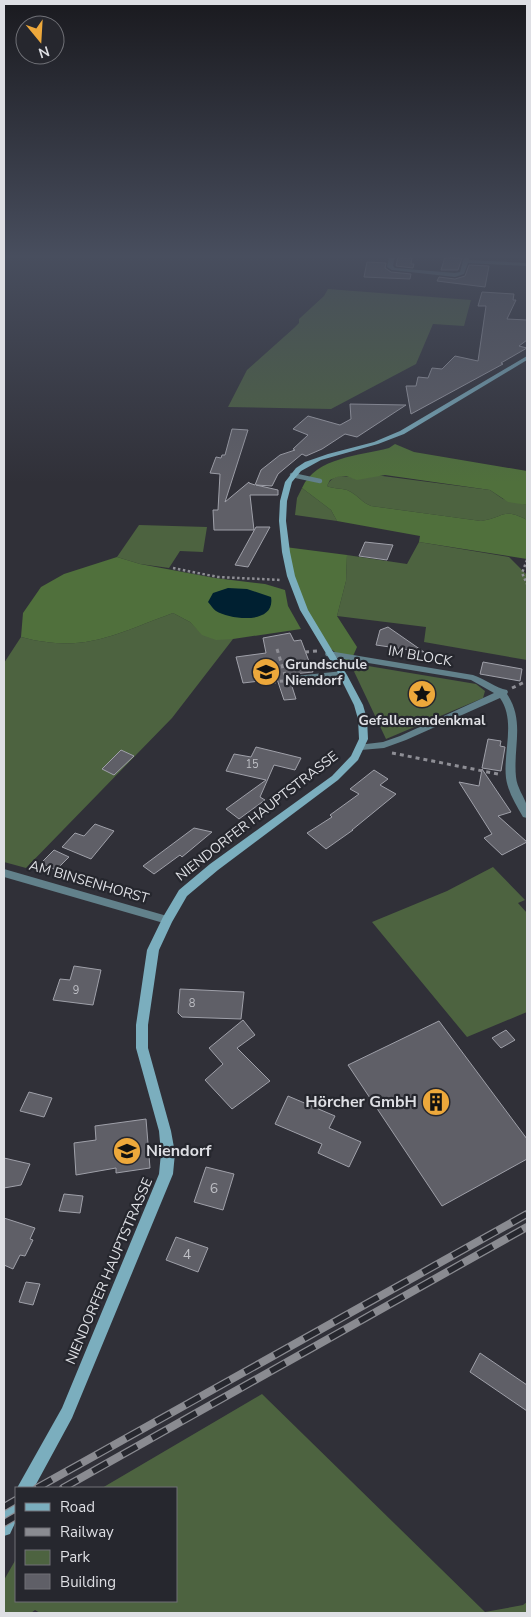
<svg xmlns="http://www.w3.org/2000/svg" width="531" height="1617" viewBox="0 0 531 1617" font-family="'Nunito Sans',sans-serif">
  <rect width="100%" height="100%" fill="#303038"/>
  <path fill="#4d6340" d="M 328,289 L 471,300 L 464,326 L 433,324 L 416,364 L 331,409 L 228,407 L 247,370 L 294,328 L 299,323 L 299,319 L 324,296 Z
    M 375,475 L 490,490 L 503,499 L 527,505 L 527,520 C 502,507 504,518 481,521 L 371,506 C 361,502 357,494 347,490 C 341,488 333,489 327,486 C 337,466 355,485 375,475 Z
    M 302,488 L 331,510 L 337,521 L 295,515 L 297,498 Z
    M 139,525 L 207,527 L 203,552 L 180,551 L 169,568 L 140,564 L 117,557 Z
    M 419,542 L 509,557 L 527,575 L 527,660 L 424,642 L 426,627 L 337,616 L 346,581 L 347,555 L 407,564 Z
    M 173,613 L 190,622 L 197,629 L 233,639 L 172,718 L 26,868 L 4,862 L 4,663 L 21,637 C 85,654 115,634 173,613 Z
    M 350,663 L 476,684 L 485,691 L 483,698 L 386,739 Z
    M 493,867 L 525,900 L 518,903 L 527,913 L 527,1012 L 467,1037 L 372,922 L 447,891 Z
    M 262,1394 L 485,1612 L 523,1605 L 527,1602 L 527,1613 L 40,1613 L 35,1610 L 31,1613 L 4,1613 L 4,1580 L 16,1559 L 16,1601 L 176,1601 L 176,1488 L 102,1488 Z"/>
  <path fill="#50703c" d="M 395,444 L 414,452 L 527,471 L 527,505 L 508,502 L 490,490 L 385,475 L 357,480 L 346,476 L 337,477 L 330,480 L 327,486 C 333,489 341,488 347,490 C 357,494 361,502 371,506 L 481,521 C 504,518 502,507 527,520 L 527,559 L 419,542 L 420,536 L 337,521 L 331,510 L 302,488 C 316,457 359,456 389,448 Z
    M 285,547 L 347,555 L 346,581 L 337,616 L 357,647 L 350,663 L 331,649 L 300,603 Z
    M 117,557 L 140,564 L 215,578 L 265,584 L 285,590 L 288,606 L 301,629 L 233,639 L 216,640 L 202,635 L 190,622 L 173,613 C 115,634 85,654 21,637 L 23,613 L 41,587 L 64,574 Z"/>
  <path fill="#002031" d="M 228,588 L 247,589 L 271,597 C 276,625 231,620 216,611 C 213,609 211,605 208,602 L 213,593 Z"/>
  <path fill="#5f5f67" stroke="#9fa0a9" d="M 398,257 L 412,257 L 411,264 L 414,264 L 413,268 L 396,266 Z
    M 445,257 L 462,258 L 458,270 L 441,270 Z
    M 367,262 L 386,263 L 385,268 L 391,272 L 411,274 L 410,279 L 364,277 Z
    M 469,265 L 489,266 L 485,287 L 437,281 L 439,277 L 455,279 L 465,276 Z
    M 482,292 L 514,294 L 513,300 L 516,300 L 507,319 L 527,320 L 527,340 L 519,346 L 527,348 L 501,363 L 503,364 L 411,414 L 406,386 L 416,386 L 418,377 L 428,378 L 432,368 L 442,369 L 455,356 L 478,361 L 486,306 L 478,306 Z
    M 350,404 L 406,405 L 357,437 L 345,434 L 322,449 L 306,456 L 302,454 L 278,474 L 272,486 L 256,485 L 278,490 L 278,495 L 250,495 L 254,530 L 214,530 L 213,510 L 218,510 L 220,474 L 210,473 L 216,457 L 221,458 L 222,455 L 225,455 L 232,429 L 248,430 L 225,502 L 249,482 L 249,483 L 255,485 L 261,470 L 280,455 L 295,450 L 293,449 L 308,435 L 293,429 L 308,416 L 340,425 L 351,419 Z
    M 256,527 L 270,527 L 248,567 L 235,565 Z
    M 365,542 L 393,545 L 387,560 L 359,556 Z
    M 388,627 L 424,652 L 376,645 L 380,630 Z
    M 290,633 L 294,641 L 301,640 L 313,672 L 293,674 L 289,677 L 296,699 L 284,700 L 277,679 L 243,683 L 236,657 L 266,653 L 263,638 Z
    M 483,662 L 522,669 L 520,681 L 480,674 Z
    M 488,739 L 501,741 L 500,746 L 505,747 L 501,771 L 482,768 Z
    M 256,747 L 301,758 L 295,770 L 274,765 L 260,797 L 265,800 L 239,819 L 226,809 L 266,780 L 226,771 L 234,754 L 251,757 Z
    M 121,750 L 134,756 L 114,775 L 102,769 Z
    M 482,769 L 511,812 L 498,816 L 527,842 L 502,855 L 484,838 L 492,834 L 459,782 L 479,786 Z
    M 374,770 L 388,779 L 380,785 L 396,794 L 352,830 L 353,830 L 326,849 L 307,833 L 332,817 L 330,815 L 359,794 L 350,789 Z
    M 95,824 L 114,831 L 91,859 L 62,847 L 75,833 L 84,836 Z
    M 194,828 L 212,832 L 182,857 L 180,855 L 154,874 L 143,866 Z
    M 54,850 L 69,857 L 56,870 L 41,863 Z
    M 74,966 L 101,970 L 93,1005 L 53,1000 L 60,979 L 70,980 Z
    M 180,989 L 244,992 L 241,1019 L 182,1017 L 178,1013 Z
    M 243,1020 L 255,1035 L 237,1048 L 270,1081 L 232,1109 L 205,1080 L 223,1064 L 209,1048 Z
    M 439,1021 L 527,1139 L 527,1159 L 442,1206 L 348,1065 Z
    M 506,1030 L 515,1040 L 501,1048 L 492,1038 Z
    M 29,1092 L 52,1098 L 44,1117 L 20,1111 Z
    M 288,1096 L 335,1116 L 329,1128 L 361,1142 L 349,1167 L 318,1153 L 322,1144 L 275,1124 Z
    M 146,1119 L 150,1168 L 116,1173 L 116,1168 L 76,1175 L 74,1143 L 96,1140 L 95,1126 Z
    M 4,1158 L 30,1164 L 21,1185 L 4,1188 Z
    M 206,1167 L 234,1174 L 223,1210 L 194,1202 Z
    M 64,1194 L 83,1196 L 80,1213 L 59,1211 Z
    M 4,1218 L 35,1228 L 30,1239 L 33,1240 L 25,1256 L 20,1255 L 13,1269 L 4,1265 Z
    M 176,1237 L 208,1248 L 198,1272 L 166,1260 Z
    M 26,1282 L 40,1284 L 33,1305 L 19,1302 Z
    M 480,1353 L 527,1385 L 527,1411 L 470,1372 Z"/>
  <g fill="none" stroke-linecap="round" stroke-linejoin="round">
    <path stroke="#8e8e95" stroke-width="2.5" stroke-dasharray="2.5 2.5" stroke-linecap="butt" d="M 527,560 L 522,573 L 527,584
      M 173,568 L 218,577 L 281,580"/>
    <path stroke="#8e8e95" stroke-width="3" stroke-dasharray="4 4" stroke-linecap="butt" d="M 277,649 L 285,675
      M 305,652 L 317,651
      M 264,683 L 283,681
      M 512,688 L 527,681
      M 392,753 L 498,774"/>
    <path stroke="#62818b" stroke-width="4.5" d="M 292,475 L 320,481"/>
    <path stroke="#62818b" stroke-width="5.5" d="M 293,679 L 341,674"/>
    <path fill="#62818b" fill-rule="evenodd" d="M 389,257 L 395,257 L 393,266 L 395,268 L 455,273 L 460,272 L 464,257 L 469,257 L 469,260 L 527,263 L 527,266 L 468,263 L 464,274 L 455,277 L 392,270 L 387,267 Z
      M 329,651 L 473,675 C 485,679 496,688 507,690 L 508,692 L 507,694 C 525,721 513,747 516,777 C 517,788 524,796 527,806 C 528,809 527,814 527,818 L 523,817 C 516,805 508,792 506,778 C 503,751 516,721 500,698 L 406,740 L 384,748 L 361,750 L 358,749 L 356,747 L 358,745 L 383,742 L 400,736 L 494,693 L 471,680 L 326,656 L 325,654 L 326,652 Z
      M 4,869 L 167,916 L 171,917 L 172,920 L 171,923 L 167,924 L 4,877 Z"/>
    <path fill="#7baebe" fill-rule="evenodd" d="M 527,356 L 527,360 L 404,434 L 378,444 L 321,460 L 301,471 L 292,482 L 287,501 L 286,521 L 290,552 L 295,576 L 308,610 L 347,675 L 363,705 L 367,719 L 368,739 L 358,760 L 338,780 L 218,870 L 187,896 L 172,922 L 159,950 L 148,1025 L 148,1048 L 171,1131 L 175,1153 L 173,1174 L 72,1418 L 34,1488 L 17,1488 L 62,1408 L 159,1174 L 161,1153 L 159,1131 L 136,1048 L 136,1025 L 147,950 L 163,917 L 179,890 L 210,864 L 332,776 L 351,756 L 359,739 L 358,719 L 354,705 L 339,675 L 300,610 L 287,576 L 282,552 L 279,521 L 280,501 L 285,482 L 296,468 L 305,462 L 328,454 L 374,442 L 400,431 Z
      M 16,1497 L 16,1521 L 10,1534 L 4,1536 C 3,1523 1,1503 16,1497 Z"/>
    <defs>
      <path id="rail" d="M 37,1488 L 527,1214
        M 63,1488 L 527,1227
        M 4,1507 L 16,1500
        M 4,1523 L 16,1516"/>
    </defs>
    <use href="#rail" stroke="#8a8b91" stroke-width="8"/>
    <use href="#rail" stroke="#26272e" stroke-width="5.5" stroke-dasharray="17" stroke-linecap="butt"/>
  </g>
  <linearGradient id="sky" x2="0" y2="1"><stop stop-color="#1a1a1f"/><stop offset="0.53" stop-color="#484e5e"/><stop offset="1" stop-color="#484e5e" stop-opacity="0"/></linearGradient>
  <rect width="531" height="483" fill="url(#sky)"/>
  <defs>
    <symbol id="school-disc" viewBox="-11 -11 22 22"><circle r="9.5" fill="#eda83b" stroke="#26272e"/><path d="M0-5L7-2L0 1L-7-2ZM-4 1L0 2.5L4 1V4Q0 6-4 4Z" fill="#111"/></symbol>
    <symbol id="sight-disc" viewBox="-11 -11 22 22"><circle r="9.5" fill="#eda83b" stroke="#26272e"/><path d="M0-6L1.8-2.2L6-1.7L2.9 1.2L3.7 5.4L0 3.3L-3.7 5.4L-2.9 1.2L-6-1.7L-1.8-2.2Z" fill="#111"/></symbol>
    <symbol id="building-disc" viewBox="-11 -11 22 22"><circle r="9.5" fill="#eda83b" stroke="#26272e"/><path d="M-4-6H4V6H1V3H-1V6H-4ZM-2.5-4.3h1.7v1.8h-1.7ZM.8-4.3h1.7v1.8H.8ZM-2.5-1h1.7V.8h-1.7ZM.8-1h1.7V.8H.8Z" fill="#111"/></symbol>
  </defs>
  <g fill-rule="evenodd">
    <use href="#school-disc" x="250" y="656" width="32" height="32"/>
    <use href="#sight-disc" x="406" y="678" width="32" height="32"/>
    <use href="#building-disc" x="420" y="1086" width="32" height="32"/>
    <use href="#school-disc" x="111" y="1135" width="32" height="32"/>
  </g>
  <g text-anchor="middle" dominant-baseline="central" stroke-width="4.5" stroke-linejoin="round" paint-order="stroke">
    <g font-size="11" fill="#bebfc5">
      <text x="252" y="764">15</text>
      <text x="76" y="990">9</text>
      <text x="192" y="1003">8</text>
    </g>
    <g font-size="14" fill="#dedfe4" stroke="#26272e">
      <text transform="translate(420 656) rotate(10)">IM BLOCK</text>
      <text transform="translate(257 816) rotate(-38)">NIENDORFER HAUPTSTRASSE</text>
      <text transform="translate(89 882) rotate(16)">AM BINSENHORST</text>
      <text transform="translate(109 1271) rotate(-67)">NIENDORFER HAUPTSTRASSE</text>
    </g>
    <g font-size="14" font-weight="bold" fill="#dedfe4" stroke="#26272e" text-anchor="start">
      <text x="285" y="664">Grundschule<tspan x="285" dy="16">Niendorf</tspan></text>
      <text x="422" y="720" text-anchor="middle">Gefallenendenkmal</text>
    </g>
    <g font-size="14" fill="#bebfc5">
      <text x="214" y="1188">6</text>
      <text x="187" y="1254">4</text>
    </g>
    <g font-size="16" font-weight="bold" fill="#dedfe4" stroke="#26272e" text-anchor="end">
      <text x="417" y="1102">Hörcher GmbH</text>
      <text x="146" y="1151" text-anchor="start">Niendorf</text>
    </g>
  </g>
  <rect width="531" height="1617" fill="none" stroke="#dedfe4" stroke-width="10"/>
  <rect x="15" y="1487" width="162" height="115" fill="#26272e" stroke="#707177"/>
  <rect x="25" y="1503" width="25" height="8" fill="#7baebe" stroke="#707177"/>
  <text x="60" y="1512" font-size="15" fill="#dedfe4">Road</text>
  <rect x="25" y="1528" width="25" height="8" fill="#8a8b91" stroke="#707177"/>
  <text x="60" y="1537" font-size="15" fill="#dedfe4">Railway</text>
  <rect x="25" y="1550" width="25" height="15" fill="#4d6340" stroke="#707177"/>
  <text x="60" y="1562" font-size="15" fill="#dedfe4">Park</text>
  <rect x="25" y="1574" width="25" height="15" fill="#5f5f67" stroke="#707177"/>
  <text x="60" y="1587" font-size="15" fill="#dedfe4">Building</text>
  <g transform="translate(40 40) rotate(162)"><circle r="24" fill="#26272e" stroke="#707177"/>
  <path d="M0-4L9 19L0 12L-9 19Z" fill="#eda83b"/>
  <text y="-8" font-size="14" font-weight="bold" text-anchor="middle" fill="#dedfe4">N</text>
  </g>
</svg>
